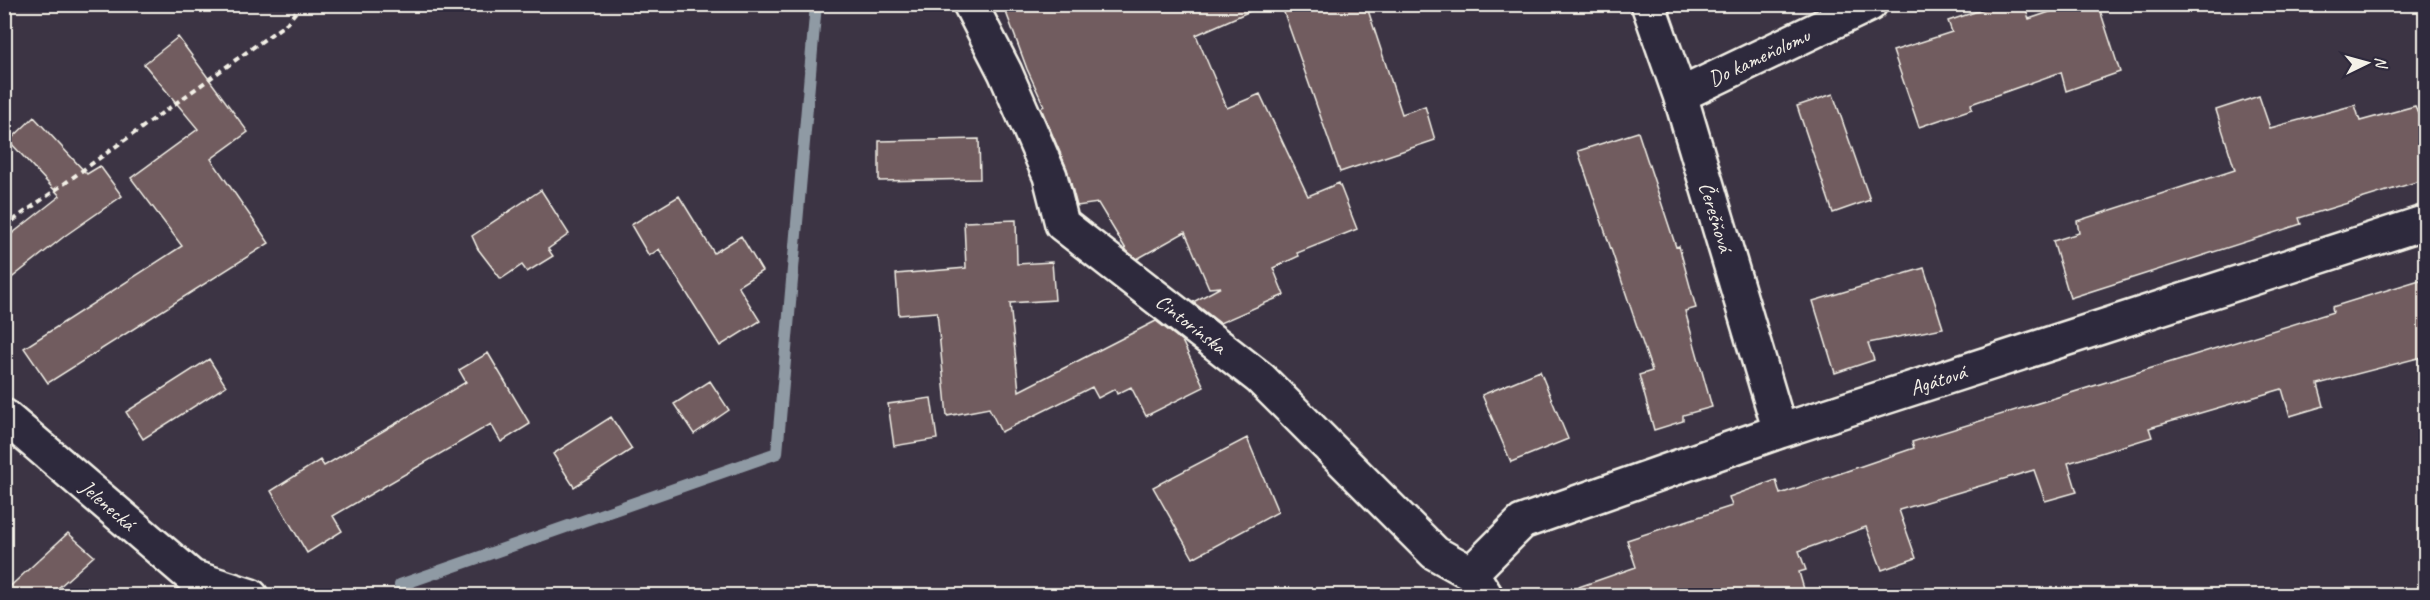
<svg xmlns="http://www.w3.org/2000/svg" width="2430" height="600" viewBox="0 0 2430 600" font-family="Caveat,sans-serif">
  <rect width="100%" height="100%" fill="#3c3444"/>
  <filter id="ink" filterUnits="userSpaceOnUse"><feTurbulence type="fractalNoise" baseFrequency=".0167" numOctaves="2"/><feDisplacementMap in="SourceGraphic" scale="12" xChannelSelector="R" yChannelSelector="G"/><feConvolveMatrix kernelMatrix="1 2 1 2 8 2 1 2 1" color-interpolation-filters="sRGB"/></filter>
  <g filter="url(#ink)">
    <g fill="none" stroke-linecap="round" stroke-linejoin="round">
      <path stroke="#8f9aa4" stroke-width="12" d="M 400,585 L 777,453 L 816,4"/>
    </g>
    <path fill="#715c5f" stroke="#f4f1e8" stroke-width="1.5" d="M 1003,4 L 1266,4 L 1196,35 L 1227,108 L 1260,94 L 1308,196 L 1339,183 L 1357,229 L 1297,253 L 1299,256 L 1273,268 L 1284,295 L 1220,323 L 1193,302 L 1221,287 L 1209,288 L 1185,232 L 1137,259 L 1127,251 L 1098,203 L 1077,206 L 1067,169 L 1041,108 L 1044,106 L 1027,69 Z
      M 1281,4 L 1366,4 L 1402,114 L 1425,106 L 1435,140 L 1340,172 Z
      M 1999,4 L 2024,4 L 2029,19 L 2073,4 L 2098,4 L 2120,72 L 2066,91 L 2061,72 L 1971,104 L 1972,109 L 1919,127 L 1893,51 L 1952,32 L 1948,21 Z
      M 178,37 L 248,132 L 211,159 L 269,243 L 48,383 L 24,348 L 182,246 L 131,178 L 198,129 L 144,64 Z
      M 1833,94 L 1870,200 L 1833,213 L 1797,106 Z
      M 2259,96 L 2270,128 L 2355,105 L 2360,121 L 2415,106 L 2426,131 L 2426,179 L 2299,218 L 2301,224 L 2070,298 L 2053,241 L 2079,233 L 2077,221 L 2235,170 L 2216,110 Z
      M 34,117 L 87,174 L 100,166 L 122,196 L 66,235 L 4,284 L 4,240 L 60,196 L 9,141 Z
      M 1638,132 L 1676,247 L 1679,246 L 1696,308 L 1685,311 L 1712,407 L 1683,415 L 1683,421 L 1654,430 L 1639,375 L 1652,371 L 1578,151 Z
      M 979,139 L 980,179 L 879,181 L 879,141 Z
      M 541,190 L 569,234 L 548,249 L 553,256 L 527,272 L 522,265 L 501,279 L 478,249 L 472,236 Z
      M 679,196 L 714,253 L 741,236 L 762,271 L 738,286 L 760,321 L 720,346 L 659,249 L 649,256 L 631,225 Z
      M 1016,220 L 1017,264 L 1052,262 L 1055,300 L 1010,303 L 1019,391 L 1156,321 L 1182,341 L 1204,387 L 1146,416 L 1131,387 L 1117,394 L 1115,389 L 1098,398 L 1092,387 L 1001,432 L 989,408 L 947,416 L 937,312 L 899,315 L 896,274 L 966,268 L 964,222 Z
      M 1924,268 L 1943,328 L 1868,343 L 1874,360 L 1835,373 L 1813,301 Z
      M 2426,278 L 2426,356 L 2318,384 L 2324,406 L 2290,416 L 2282,389 L 2149,428 L 2152,437 L 2068,463 L 2077,492 L 2045,501 L 2034,470 L 1899,510 L 1916,558 L 1882,570 L 1866,527 L 1799,551 L 1806,570 L 1799,572 L 1806,596 L 1571,596 L 1570,590 L 1636,567 L 1627,540 L 1732,506 L 1729,497 L 1776,480 L 1780,494 L 1914,448 L 1912,442 L 2333,312 L 2332,307 Z
      M 488,353 L 530,424 L 501,442 L 491,424 L 333,516 L 342,531 L 307,553 L 271,491 L 320,460 L 324,466 L 466,382 L 459,370 Z
      M 209,359 L 226,386 L 143,439 L 126,412 Z
      M 1540,371 L 1568,439 L 1511,462 L 1482,395 Z
      M 710,381 L 729,410 L 694,434 L 674,404 Z
      M 931,398 L 937,439 L 894,446 L 888,404 Z
      M 611,417 L 632,449 L 574,487 L 553,454 Z
      M 1247,438 L 1278,512 L 1193,558 L 1153,487 Z
      M 68,533 L 94,556 L 49,596 L 4,596 L 4,592 Z"/>
    <g fill="none" stroke-linecap="round" stroke-linejoin="round">
      <defs>
        <path id="minor" d="M 970,4 L 1005,72 L 1050,176 L 1062,224 L 1260,378 L 1435,553 L 1471,573 L 1486,596
          M 1648,4 L 1680,95 L 1780,431
          M 1680,95 L 1870,4
          M 4,416 L 192,577 L 209,596
          M 1471,573 L 1522,522 L 1780,431 L 2426,222
          M 192,577 L 251,596"/>
      </defs>
      <use href="#minor" stroke="#f4f1e8" stroke-width="38"/>
      <path stroke="#f4f1e8" stroke-width="4" stroke-dasharray="6 4.5" stroke-linecap="butt" d="M 4,227 L 287,23 L 302,4"/>
      <use href="#minor" stroke="#2f2a3d" stroke-width="33"/>
    </g>
  </g>
  <g text-anchor="middle" dominant-baseline="central" stroke-width="5" stroke-linejoin="round" paint-order="stroke">
    <g font-size="21" fill="#f4f1e8" stroke="#2f2a3d">
      <text transform="translate(1759 57) rotate(-25)">Do kameňolomu</text>
      <text transform="translate(1716 217) rotate(73)">Čerešňová</text>
      <text transform="translate(1191 324) rotate(38)">Cintorínska</text>
      <text transform="translate(1938 380) rotate(-18)">Agátová</text>
      <text transform="translate(108 505) rotate(41)">Jelenecká</text>
    </g>
  </g>
  <rect width="2430" height="600" fill="none" stroke="#2f2a3d" stroke-width="24"/>
  <rect x="12" y="12" width="2406" height="576" fill="none" stroke="#f4f1e8" stroke-width="2" filter="url(#ink)"/>
  <g transform="translate(2367 63) rotate(85)" stroke="#2f2a3d" stroke-width="4.5" paint-order="stroke">
  <path d="M0-4.5L10 22L0 15L-10 22Z" fill="#f4f1e8"/>
  <text y="-9" font-size="16" font-weight="bold" text-anchor="middle" fill="#f4f1e8">N</text>
  </g>
</svg>
